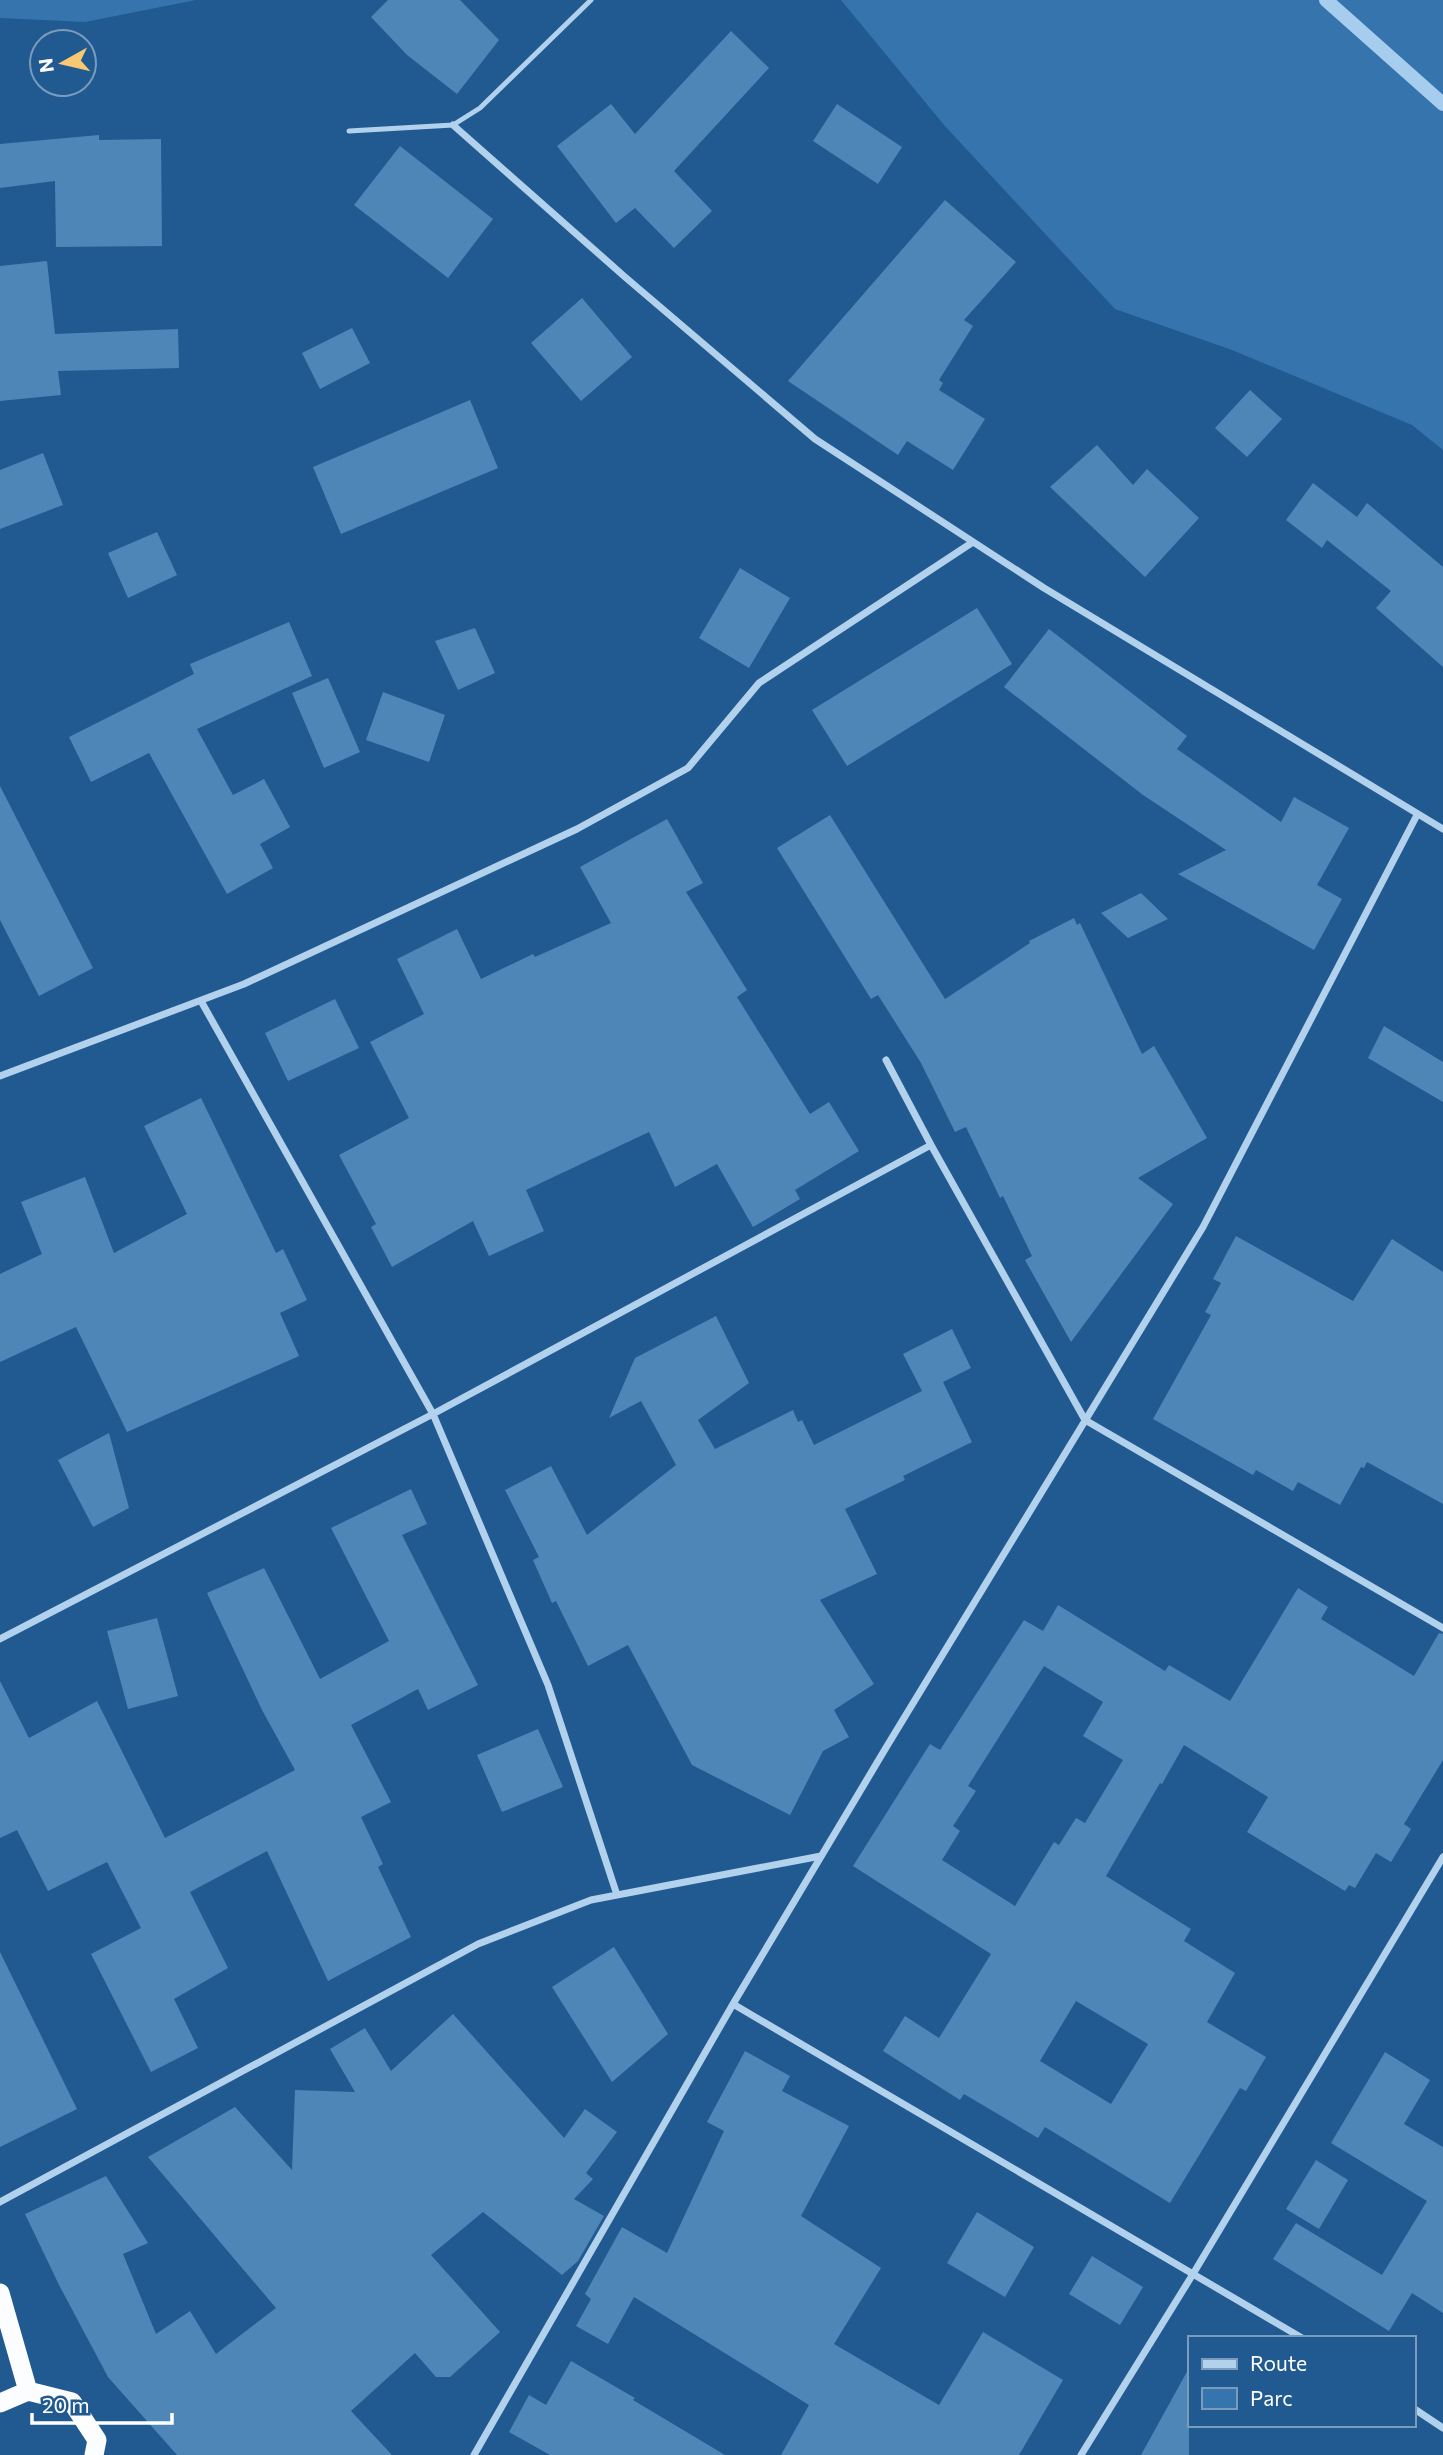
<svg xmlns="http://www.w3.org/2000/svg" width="1443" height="2455" viewBox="0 0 1443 2455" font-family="Commissioner,sans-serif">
  <rect width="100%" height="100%" fill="#215a90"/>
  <path fill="#3574ad" d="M 0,0 L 196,0 L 85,22 L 0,18 Z
    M 841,0 L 1443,0 L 1443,450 L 1412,425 L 1232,350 L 1115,309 L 944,125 Z"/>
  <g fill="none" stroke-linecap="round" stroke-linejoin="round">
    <path stroke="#a6cdee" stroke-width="14" d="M 1326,0 L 1443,104"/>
  </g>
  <path fill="#4e86b8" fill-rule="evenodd" d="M 388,0 L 460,0 L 499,40 L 457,94 L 407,55 L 371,17 Z
    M 731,31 L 769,68 L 674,171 L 712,211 L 674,248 L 635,208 L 616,223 L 557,146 L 611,104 L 635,134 Z
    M 837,104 L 902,147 L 878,184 L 813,141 Z
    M 99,135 L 99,140 L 161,139 L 162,246 L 56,247 L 55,181 L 0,188 L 0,144 Z
    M 400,146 L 493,219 L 448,278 L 354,205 Z
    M 945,200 L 1016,262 L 964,320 L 973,326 L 939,380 L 943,383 L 939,390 L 985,419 L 953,470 L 907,441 L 898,455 L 788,381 Z
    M 47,261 L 55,334 L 178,329 L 179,368 L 58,371 L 61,395 L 0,401 L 0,266 Z
    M 582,298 L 632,357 L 581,401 L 531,343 Z
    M 352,328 L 370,363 L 320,389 L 302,353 Z
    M 1250,390 L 1282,419 L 1247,457 L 1215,428 Z
    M 470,400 L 498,468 L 341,534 L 313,467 Z
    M 1097,445 L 1133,485 L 1147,469 L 1199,518 L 1145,577 L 1050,487 Z
    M 43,453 L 63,505 L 0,529 L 0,470 Z
    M 1313,483 L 1357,517 L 1367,503 L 1443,567 L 1443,667 L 1376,608 L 1391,591 L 1327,540 L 1322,548 L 1286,520 Z
    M 157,532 L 177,575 L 128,598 L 108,553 Z
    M 740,568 L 790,598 L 749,668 L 699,638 Z
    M 977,608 L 1012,664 L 847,766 L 812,710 Z
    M 289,622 L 312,676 L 197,729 L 233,795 L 264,779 L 290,827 L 260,844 L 273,868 L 227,894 L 149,753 L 91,782 L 69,737 L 194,674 L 190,664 Z
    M 475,628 L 495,673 L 458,690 L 435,641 Z
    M 1049,629 L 1187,736 L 1177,749 L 1281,822 L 1294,797 L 1349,828 L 1317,885 L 1342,899 L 1314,950 L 1178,874 L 1226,850 L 1143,795 L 1004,687 Z
    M 328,678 L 360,752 L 324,768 L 292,693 Z
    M 383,692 L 445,715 L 429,762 L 366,740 Z
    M 0,786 L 93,968 L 39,996 L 0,920 Z
    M 830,815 L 945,999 L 1030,943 L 1029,941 L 1074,918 L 1077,925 L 1080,923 L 1142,1054 L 1154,1046 L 1207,1138 L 1138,1178 L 1173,1204 L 1071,1342 L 1025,1260 L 1032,1256 L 1003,1196 L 1000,1198 L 966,1127 L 955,1132 L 921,1063 L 878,995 L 871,999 L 777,848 Z
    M 667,819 L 703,883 L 686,892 L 747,990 L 737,997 L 810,1114 L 829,1102 L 859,1151 L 795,1190 L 800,1199 L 753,1227 L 717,1164 L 675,1187 L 649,1132 L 526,1190 L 544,1231 L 489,1256 L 473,1221 L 392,1267 L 371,1227 L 376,1224 L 339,1155 L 409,1118 L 370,1042 L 424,1014 L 397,959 L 457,929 L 481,979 L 533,954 L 535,957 L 611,923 L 580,867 Z
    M 1141,893 L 1168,919 L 1128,938 L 1101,913 Z
    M 335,999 L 359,1048 L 288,1081 L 265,1033 Z
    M 1384,1026 L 1443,1062 L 1443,1102 L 1368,1058 Z
    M 201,1098 L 276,1253 L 283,1249 L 307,1300 L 280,1313 L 299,1356 L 127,1432 L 76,1327 L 0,1362 L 0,1274 L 42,1254 L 21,1202 L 85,1177 L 114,1253 L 187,1214 L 144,1126 Z
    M 1236,1236 L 1353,1301 L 1392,1239 L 1443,1272 L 1443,1504 L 1367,1462 L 1364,1468 L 1361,1467 L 1340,1505 L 1298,1482 L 1293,1491 L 1256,1470 L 1253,1475 L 1153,1419 L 1211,1315 L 1205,1312 L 1221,1283 L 1213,1279 Z
    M 716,1316 L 749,1383 L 698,1420 L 715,1449 L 793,1410 L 798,1422 L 802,1420 L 814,1445 L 922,1391 L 903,1354 L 952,1329 L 971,1368 L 943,1382 L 972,1442 L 903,1476 L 905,1480 L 845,1509 L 877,1574 L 820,1600 L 874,1684 L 834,1710 L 849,1737 L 823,1751 L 790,1815 L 692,1765 L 628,1645 L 588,1666 L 556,1601 L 552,1603 L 533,1560 L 539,1557 L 505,1490 L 551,1466 L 587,1535 L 676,1465 L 641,1401 L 609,1418 L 635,1358 Z
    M 109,1433 L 129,1508 L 93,1527 L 58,1460 Z
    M 411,1489 L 427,1524 L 402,1535 L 478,1685 L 428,1710 L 418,1689 L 351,1725 L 391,1802 L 361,1817 L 383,1864 L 378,1867 L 411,1937 L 328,1981 L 267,1851 L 190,1892 L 228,1968 L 174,1999 L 198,2048 L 151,2072 L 91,1954 L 141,1928 L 107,1862 L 48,1891 L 17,1830 L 0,1838 L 0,1681 L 29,1738 L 97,1701 L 165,1838 L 295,1770 L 262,1710 L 207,1593 L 264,1568 L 320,1679 L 389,1641 L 331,1528 Z
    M 1298,1588 L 1328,1607 L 1321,1619 L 1414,1676 L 1439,1633 L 1443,1634 L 1443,1760 L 1404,1824 L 1411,1829 L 1391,1862 L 1376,1853 L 1355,1888 L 1349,1885 L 1345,1891 L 1247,1832 L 1268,1797 L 1184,1745 L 1162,1784 L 1160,1783 L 1106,1876 L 1191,1929 L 1184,1941 L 1235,1973 L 1207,2022 L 1266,2057 L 1246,2091 L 1240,2088 L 1170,2203 L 1045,2127 L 1038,2138 L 964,2094 L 960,2100 L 883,2051 L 905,2016 L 939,2038 L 991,1954 L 853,1866 L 930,1744 L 940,1750 L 1024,1620 L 1043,1631 L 1058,1605 L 1165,1671 L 1169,1665 L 1230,1701 ZM 1044,1666 L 1103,1702 L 1083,1736 L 1123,1760 L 1085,1823 L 1076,1818 L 1059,1845 L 1054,1842 L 1015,1906 L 942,1860 L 960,1831 L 953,1826 L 976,1791 L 968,1786 ZM 1076,2001 L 1148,2044 L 1111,2104 L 1040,2061 Z
    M 157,1618 L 178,1696 L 128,1709 L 107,1631 Z
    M 538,1729 L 563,1787 L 502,1812 L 477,1755 Z
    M 614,1947 L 668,2034 L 612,2082 L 552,1987 Z
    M 0,1952 L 77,2109 L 0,2147 Z
    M 453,2014 L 564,2138 L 585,2109 L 617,2132 L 586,2173 L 593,2179 L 574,2199 L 604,2216 L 578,2261 L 562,2275 L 483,2212 L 431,2255 L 500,2332 L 450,2377 L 436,2377 L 415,2353 L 351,2411 L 392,2455 L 177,2455 L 108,2377 L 59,2285 L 25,2214 L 106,2176 L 148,2243 L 123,2254 L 156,2334 L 190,2311 L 216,2354 L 276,2308 L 148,2157 L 235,2107 L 292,2170 L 295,2090 L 355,2092 L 330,2049 L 365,2028 L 391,2071 Z
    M 745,2051 L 790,2076 L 782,2091 L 849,2126 L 801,2216 L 881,2268 L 834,2344 L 939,2405 L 983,2332 L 1063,2380 L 1019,2455 L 781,2455 L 809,2405 L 634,2297 L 608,2344 L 576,2326 L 591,2299 L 585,2294 L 622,2227 L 667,2253 L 724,2131 L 707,2122 Z
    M 1385,2052 L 1430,2080 L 1404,2124 L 1443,2147 L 1443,2313 L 1412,2293 L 1389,2331 L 1273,2259 L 1296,2223 L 1382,2275 L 1427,2201 L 1331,2143 Z
    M 1316,2160 L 1348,2180 L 1319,2229 L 1286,2209 Z
    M 977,2212 L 1034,2247 L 1005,2297 L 947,2263 Z
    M 1092,2256 L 1143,2287 L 1120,2325 L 1069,2294 Z
    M 571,2361 L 635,2398 L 633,2400 L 725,2455 L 550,2455 L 509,2432 L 529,2395 L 546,2405 Z
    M 1189,2368 L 1189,2455 L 1141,2455 Z"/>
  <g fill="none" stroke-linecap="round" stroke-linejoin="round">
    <path stroke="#b2d1ed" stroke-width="5" d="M 349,131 L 453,125 L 480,108 L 591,0"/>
    <path stroke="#b2d1ed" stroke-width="7" d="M 453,125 L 625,277 L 815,439 L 1044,588 L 1443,829
      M 201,1001 L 433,1414 L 548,1685 L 617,1895
      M 886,1060 L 931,1145 L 1085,1420 L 1443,1628
      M 0,1076 L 244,984 L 577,829 L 688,768 L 759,683 L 973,542
      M 0,1639 L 433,1414 L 931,1145
      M 733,2004 L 1302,2338
      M 0,2202 L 478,1944 L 591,1900 L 821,1856
      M 1413,2408 L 1443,2428
      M 474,2455 L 733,2004 L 887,1746 L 1203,1227 L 1417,815
      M 1081,2455 L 1193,2274 L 1443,1857"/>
    <path stroke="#fcfdff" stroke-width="19" d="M 0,2293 L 28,2391
      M 0,2403 L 28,2391 L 72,2402 L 97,2440 L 94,2455"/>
  </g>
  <rect x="1188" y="2336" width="228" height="91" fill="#215a90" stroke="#7a9cbc" stroke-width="2"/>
  <rect x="1202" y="2359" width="35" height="10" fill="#b2d1ed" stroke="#7a9cbc" stroke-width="2"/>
  <text x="1250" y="2371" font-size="21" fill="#ffffff">Route</text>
  <rect x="1202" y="2388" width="35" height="21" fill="#3574ad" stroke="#7a9cbc" stroke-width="2"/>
  <text x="1250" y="2406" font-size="21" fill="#ffffff">Parc</text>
  <g transform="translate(63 63) rotate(262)"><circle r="33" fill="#215a90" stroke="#7a9cbc" stroke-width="2"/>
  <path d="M0-5L12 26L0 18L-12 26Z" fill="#f9c873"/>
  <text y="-10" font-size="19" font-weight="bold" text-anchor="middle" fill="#ffffff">N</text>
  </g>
  <path d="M32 2413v10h140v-10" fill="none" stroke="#ffffff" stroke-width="3.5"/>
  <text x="42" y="2413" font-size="21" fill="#ffffff" stroke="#215a90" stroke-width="5" paint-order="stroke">20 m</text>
</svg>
